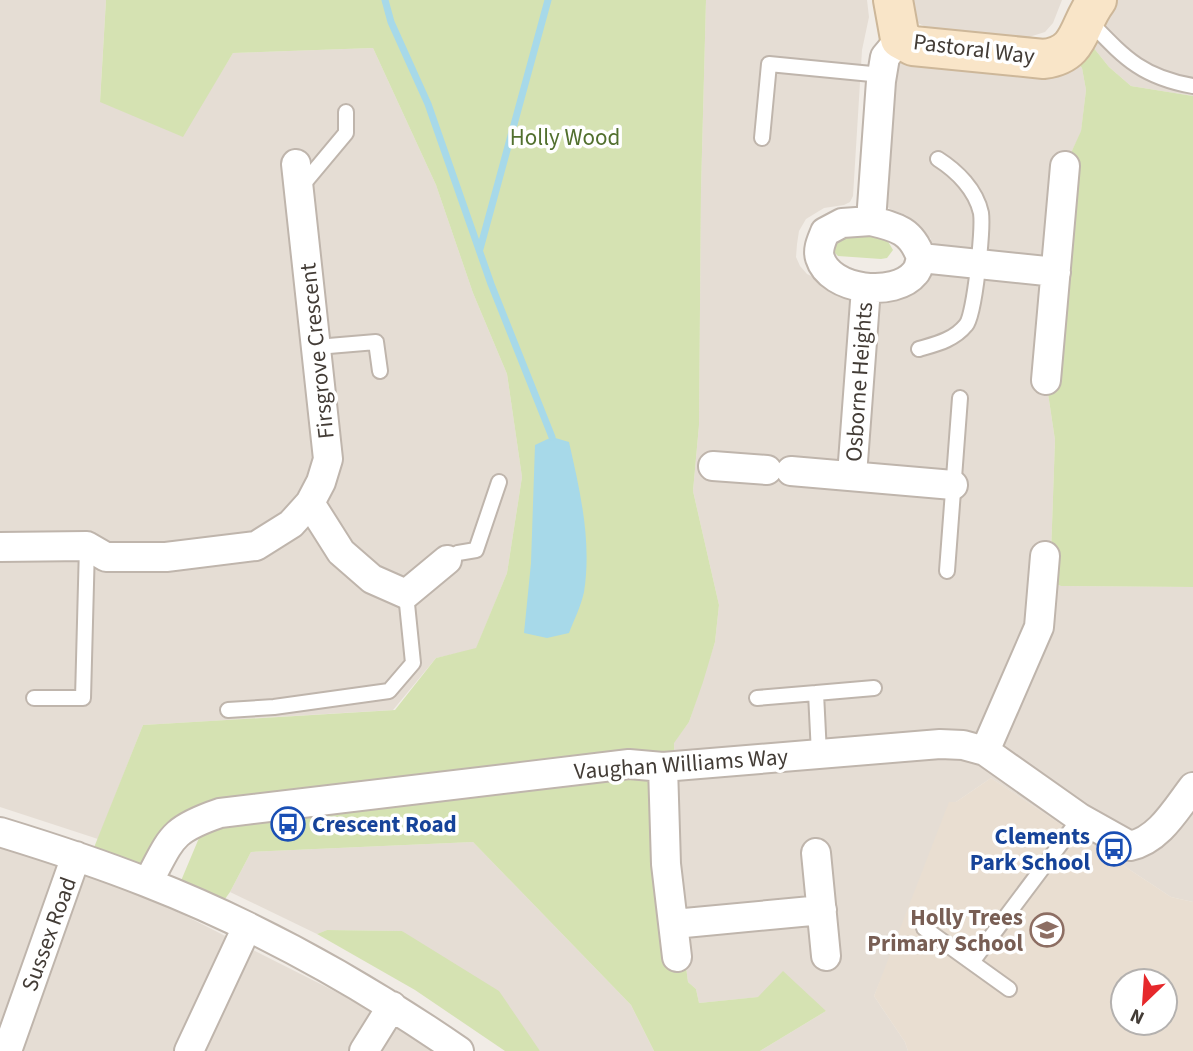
<svg xmlns="http://www.w3.org/2000/svg" width="1193" height="1051" viewBox="0 0 1193 1051" font-family="'Source Sans 3',sans-serif">
  <rect width="100%" height="100%" fill="#f1ece6"/>
  <path fill="#e5ddd4" d="M 0,0 L 106,0 L 100,101 L 182,136 L 233,53 L 373,48 L 436,185 L 473,293 L 507,374 L 522,477 L 507,573 L 476,649 L 436,658 L 393,710 L 143,725 L 98,839 L 0,807 Z
    M 706,0 L 867,0 L 869,17 L 862,50 L 853,196 L 850,202 L 844,205 L 824,208 L 806,219 L 799,231 L 797,244 L 796,257 L 800,266 L 807,274 L 828,284 L 921,270 L 931,239 L 906,215 L 890,209 L 884,204 L 891,67 L 900,60 L 1077,62 L 1082,68 L 1086,90 L 1081,132 L 1065,166 L 1046,380 L 1055,440 L 1050,582 L 1061,586 L 1193,587 L 1193,902 L 1171,897 L 991,778 L 956,802 L 874,996 L 905,1042 L 908,1051 L 760,1051 L 826,1011 L 759,997 L 699,1003 L 696,989 L 688,982 L 679,913 L 674,742 L 689,722 L 715,642 L 719,605 L 693,491 L 699,425 L 701,190 Z
    M 905,0 L 1062,0 L 1053,23 L 1045,32 L 1029,37 L 928,28 L 912,20 Z
    M 1110,0 L 1193,0 L 1193,96 L 1131,86 L 1109,67 L 1089,42 Z
    M 473,842 L 631,1005 L 654,1051 L 540,1051 L 402,931 L 327,930 L 317,934 L 230,892 L 251,852 Z
    M 0,847 L 99,879 L 172,909 L 376,1012 L 433,1051 L 0,1051 Z"/>
  <path fill="#e9ded1" fill-rule="evenodd" d="M 991,778 L 1171,897 L 1193,902 L 1193,1051 L 908,1051 L 905,1042 L 874,996 L 949,802 L 956,802 ZM 1123,981 L 1165,981 L 1165,1023 L 1123,1023 Z"/>
  <path fill="#d5e2b2" d="M 106,0 L 706,0 L 701,190 L 699,425 L 693,491 L 719,605 L 715,642 L 703,682 L 689,722 L 674,743 L 679,913 L 688,982 L 696,989 L 699,1003 L 758,997 L 783,971 L 826,1011 L 760,1051 L 654,1051 L 631,1005 L 473,842 L 251,852 L 230,892 L 215,913 L 175,895 L 207,819 L 148,882 L 89,860 L 143,725 L 395,710 L 436,658 L 476,648 L 507,573 L 522,477 L 507,374 L 473,293 L 436,185 L 373,48 L 233,53 L 183,137 L 100,102 Z
    M 1089,42 L 1109,67 L 1131,86 L 1193,96 L 1193,587 L 1061,586 L 1050,582 L 1055,440 L 1046,380 L 1065,166 L 1081,131 L 1086,90 L 1082,68 L 1077,62 Z
    M 841,233 L 886,238 L 893,250 L 887,258 L 881,259 L 838,256 L 831,249 Z
    M 327,930 L 402,931 L 499,991 L 540,1051 L 505,1051 L 415,990 L 317,934 Z"/>
  <path fill="#a7d9e9" d="M 552,437 L 569,442 C 580,491 592,541 584,592 C 581,606 574,620 569,633 L 547,638 L 524,633 L 531,563 L 535,445 Z"/>
  <g fill="none" stroke-linecap="round" stroke-linejoin="round">
    <path stroke="#a7d9e9" stroke-width="7" d="M 385,0 L 391,22 L 428,104 L 491,284 L 552,437
      M 480,249 L 548,0"/>
    <defs>
      <path id="lane" d="M 1089,21 C 1124,57 1141,77 1193,86
        M 762,138 L 769,64 L 882,75
        M 300,188 L 346,133 L 346,112
        M 317,347 L 376,342 L 380,371
        M 919,349 C 936,344 954,340 966,325 C 975,315 983,228 981,213 C 976,190 957,171 938,159
        M 447,560 L 458,553 L 476,550 L 499,482
        M 947,571 L 960,398
        M 816,693 L 874,688
        M 34,698 L 83,698 L 87,546
        M 757,698 L 816,693 L 819,754
        M 228,710 L 274,707 L 389,691 L 413,663 L 406,594
        M 924,928 L 1009,989
        M 972,962 L 1080,818"/>
      <path id="street" d="M 871,221 C 897,227 912,231 921,258 C 920,262 918,270 915,273 C 895,298 830,291 820,258 C 817,249 822,240 825,232 L 842,223 Z
        M 871,221 L 881,81 L 885,57 L 900,39
        M 921,258 L 1056,272
        M 1046,380 L 1065,166
        M 713,466 L 767,470
        M 791,471 L 953,485
        M 852,475 L 866,288
        M 310,503 L 341,552 L 372,579 L 406,594 L 447,560
        M 0,547 L 87,546 L 106,557 L 166,557 L 256,546 L 291,524 L 310,503 L 321,482 L 328,459 L 296,164
        M 985,751 L 1039,627 L 1045,556
        M 663,767 L 666,864 L 677,957
        M 0,832 C 49,847 98,863 146,882 C 256,925 362,984 459,1051
        M 816,853 L 826,956
        M 148,882 C 172,838 170,830 220,813 L 629,764 L 663,767 L 940,744 L 963,745 L 985,751 L 1080,818 L 1130,846 C 1159,840 1176,809 1193,787
        M 674,924 L 822,910
        M 7,1051 L 76,856
        M 189,1051 L 247,927
        M 364,1051 L 392,1006"/>
      <path id="secondary" d="M 893,0 L 900,39 L 913,46 L 1044,59 C 1082,54 1077,26 1097,0"/>
    </defs>
    <use href="#lane" stroke="#bfb5ac" stroke-width="18"/>
    <use href="#street" stroke="#bfb5ac" stroke-width="32"/>
    <use href="#secondary" stroke="#cdb799" stroke-width="42"/>
    <use href="#lane" stroke="#fff" stroke-width="14"/>
    <use href="#street" stroke="#fff" stroke-width="28"/>
    <use href="#secondary" stroke="#f9e5c8" stroke-width="38"/>
  </g>
  <defs>
    <symbol id="bus-ring" viewBox="-11 -11 22 22"><circle r="9.5" fill="#fff" stroke="#1a4fb4" stroke-width="1.5"/><path d="M-5-6H5V4H4V6H2V4H-2V6H-4V4H-5ZM-3.5-4V0h7V-4ZM-3.5 1.2v1.5H-2V1.2ZM2 1.2v1.5H3.5V1.2Z" fill="#1a4fb4"/></symbol>
    <symbol id="school-ring" viewBox="-11 -11 22 22"><circle r="9.5" fill="#fff" stroke="#8d6e63" stroke-width="1.5"/><path d="M0-5L7-2L0 1L-7-2ZM-4 1L0 2.5L4 1V4Q0 6-4 4Z" fill="#8d6e63"/></symbol>
  </defs>
  <g fill-rule="evenodd">
    <use href="#bus-ring" x="269" y="805" width="38" height="38"/>
    <use href="#bus-ring" x="1095" y="830" width="38" height="38"/>
    <use href="#school-ring" x="1028" y="911" width="38" height="38"/>
  </g>
  <g text-anchor="middle" dominant-baseline="central" stroke-width="7" stroke-linejoin="round" paint-order="stroke">
    <g font-size="23" fill="#433c36" stroke="#fff">
      <text transform="translate(974 49) rotate(7)">Pastoral Way</text>
      <text transform="translate(317 351) rotate(-96)">Firsgrove Crescent</text>
      <text transform="translate(859 382) rotate(-86)">Osborne Heights</text>
      <text transform="translate(681 764) rotate(-4)">Vaughan Williams Way</text>
      <text transform="translate(49 934) rotate(-70)">Sussex Road</text>
    </g>
    <g font-size="23" fill="#52702f" stroke="#fff">
      <text x="565" y="137">Holly Wood</text>
    </g>
    <g font-size="23" font-weight="bold" fill="#164399" stroke="#fff" text-anchor="start">
      <text x="312" y="824">Crescent Road</text>
      <text x="1090" y="836" text-anchor="end">Clements<tspan x="1090" dy="26">Park School</tspan></text>
    </g>
    <g font-size="23" font-weight="bold" fill="#785e54" stroke="#fff" text-anchor="end">
      <text x="1023" y="917">Holly Trees<tspan x="1023" dy="26">Primary School</tspan></text>
    </g>
  </g>
  <g transform="translate(1144 1002) rotate(205)"><circle r="33" fill="#ffffff" stroke="#b4b1af" stroke-width="2"/>
  <path d="M0-5L12 26L0 18L-12 26Z" fill="#e6282b"/>
  <text y="-10" font-size="19" font-weight="bold" text-anchor="middle" fill="#433c36">N</text>
  </g>
</svg>
